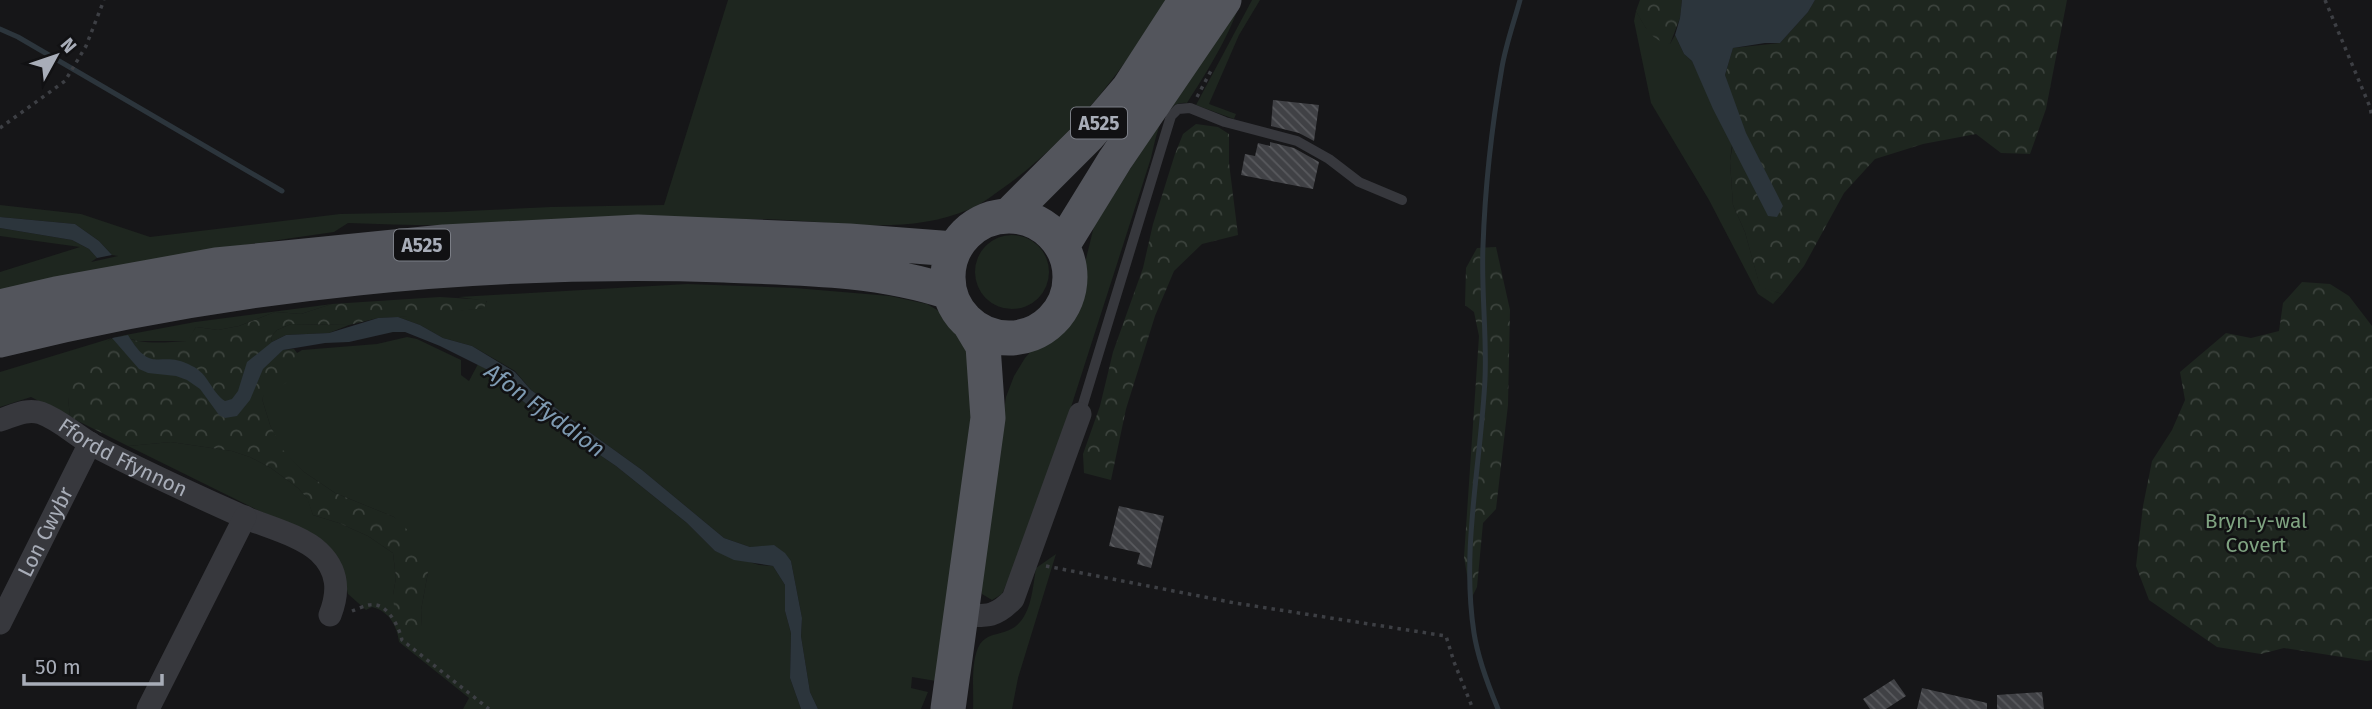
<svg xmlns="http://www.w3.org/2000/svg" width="2372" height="709" viewBox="0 0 2372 709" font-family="'Fira Sans',sans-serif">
  <defs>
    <pattern id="forest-crowns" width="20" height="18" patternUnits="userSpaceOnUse" patternTransform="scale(1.75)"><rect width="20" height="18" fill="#1e261f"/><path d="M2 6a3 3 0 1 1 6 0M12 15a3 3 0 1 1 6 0" fill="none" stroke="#3c433d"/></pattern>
    <pattern id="building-back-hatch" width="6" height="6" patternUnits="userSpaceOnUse" patternTransform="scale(1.75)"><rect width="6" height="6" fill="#404145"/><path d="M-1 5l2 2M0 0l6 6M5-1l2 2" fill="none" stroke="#595a5e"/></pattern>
  </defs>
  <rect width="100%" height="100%" fill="#161618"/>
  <path fill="#1e261f" d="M 728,0 L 1168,0 C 1123,68 1076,134 1010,183 C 997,192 984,203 970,209 C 901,239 823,218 750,219 C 697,219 644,218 592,219 C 548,220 504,225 460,225 C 423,226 385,224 348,223 L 334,232 C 221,248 110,265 0,291 L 0,272 L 80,247 L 0,236 L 0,228 L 72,240 L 89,249 L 97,258 L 91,262 L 118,256 L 112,255 L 99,241 L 75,224 L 0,217 L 0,205 L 81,214 L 150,237 L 340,214 L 446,212 L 551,207 L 664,205 Z
    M 1237,0 L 1241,0 C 1230,35 1207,72 1187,103 C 1161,100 1156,139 1151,158 L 1055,457 L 1011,573 L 1002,594 L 992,600 L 982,594 L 982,558 L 1006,397 L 1014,376 L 1025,358 L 1039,342 L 1064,321 L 1074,308 L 1094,226 Z
    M 1252,0 L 1260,0 L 1239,35 L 1209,104 L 1236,114 L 1234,119 L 1196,105 Z
    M 1636,11 L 1646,28 L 1670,44 L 1675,35 L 1684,54 L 1692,61 L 1732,145 L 1730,161 L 1733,205 L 1745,232 L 1760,286 L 1782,294 L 1773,304 L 1758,294 L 1709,200 L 1651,103 L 1634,21 Z
    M975 272a37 37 0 1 1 74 0a37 37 0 1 1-74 0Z
    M 687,284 L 795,288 L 890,296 L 927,304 L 954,320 L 967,339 L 975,402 L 936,681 L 912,677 L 911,688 L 928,692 L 921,709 L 818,709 L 810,692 L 801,636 L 802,618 L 791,561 L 784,553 L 774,546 L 750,547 L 724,538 L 642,470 L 531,390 L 515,371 L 472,346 L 443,338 L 420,325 L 398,317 L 483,308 L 487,301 L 458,297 Z
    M 332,304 L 301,314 L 275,312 L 239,326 L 218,330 L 196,327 L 188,341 L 138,341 L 120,336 L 195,322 Z
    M 291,324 L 349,325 L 329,333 L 286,335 L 272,342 L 271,337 L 277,330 Z
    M 407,337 L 417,339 L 461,360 L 461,375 L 469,381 L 478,364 L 498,375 L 519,398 L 535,411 L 616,466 L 687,523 L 715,551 L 759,565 L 773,566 L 785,585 L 785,611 L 791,633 L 790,678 L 801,709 L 463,709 L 469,698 L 399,642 C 397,626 389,611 372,607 L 366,610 L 348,594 L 342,572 L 308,535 L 128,446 L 171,442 L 232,451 L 250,457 L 271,468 L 298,488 L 308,499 L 313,515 L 339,523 L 368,536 L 393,553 L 396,578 L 393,595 L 422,627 L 421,610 L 428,572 L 394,517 L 335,493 L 304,472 L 281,449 L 270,425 L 262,399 L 270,378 L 284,361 L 302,350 L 377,344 Z
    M 112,338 L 90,354 L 68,397 L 70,417 L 31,397 L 0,407 L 0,372 Z
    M 1056,554 L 1018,678 L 1012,709 L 973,709 C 974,690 970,661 980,644 C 987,635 994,635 1004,632 C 1031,625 1032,592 1036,568 Z"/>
  <path fill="url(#forest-crowns)" d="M 1640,0 L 1682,0 L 1680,18 L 1670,44 C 1650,40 1646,28 1636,11 Z
    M 1815,0 L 2067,0 L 2046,109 L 2030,154 L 2001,153 L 1976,134 L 1923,144 L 1875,159 L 1844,193 L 1804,266 L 1782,294 L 1760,287 L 1745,232 L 1733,205 L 1730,161 L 1736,127 L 1725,75 L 1733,48 L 1780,43 L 1808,12 Z
    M 1196,124 L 1218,127 L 1229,134 L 1229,163 L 1238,235 L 1202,244 L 1174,271 L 1155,316 L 1126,409 L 1111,480 L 1084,473 L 1083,454 L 1100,406 L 1113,352 L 1143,268 L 1153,224 L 1175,154 L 1183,134 Z
    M 1496,247 L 1510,310 L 1508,405 L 1496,509 L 1483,523 L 1477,587 L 1471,599 L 1464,557 L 1479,336 L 1474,312 L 1465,305 L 1466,268 L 1477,248 Z
    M 2302,282 L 2330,284 L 2349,296 L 2372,326 L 2372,660 L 2367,661 L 2284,648 L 2261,654 L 2217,647 L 2149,600 L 2136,566 L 2143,506 L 2152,461 L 2172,430 L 2185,400 L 2180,372 L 2226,333 L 2251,338 L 2279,331 L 2283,303 Z
    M 440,297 L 487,300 L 484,308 L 419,316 L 378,318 L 349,325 L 291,324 L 277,330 L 271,337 L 272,342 L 283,350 L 294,349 L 303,361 C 297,380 281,386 264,395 L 262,399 L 270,425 L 282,449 L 304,472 L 335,493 L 394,517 L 415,537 L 428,572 L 421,610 L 422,627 L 407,636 L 395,618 L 393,595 L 396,578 L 393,553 L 368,536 L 339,523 L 313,515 L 307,498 L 298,488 L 271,468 L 250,457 L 232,451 L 171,442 L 128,446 L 70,417 C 69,404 65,386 71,373 C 75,364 107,338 117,337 C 124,336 131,340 138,341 C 154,344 171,342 187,341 L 196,327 L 218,330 L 239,326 L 275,312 L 301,314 L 332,304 Z"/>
  <path fill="#2c353c" d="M 1682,0 L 1815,0 L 1808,12 L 1780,43 L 1765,43 L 1733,48 L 1725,75 L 1746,133 L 1783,206 L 1777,217 L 1768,216 L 1713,109 L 1692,61 L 1684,54 L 1675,35 L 1680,18 Z
    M 0,217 L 75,224 L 99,241 L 112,255 L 97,258 L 89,249 L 72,240 L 0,228 Z
    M 398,317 L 420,325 L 443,338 L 472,346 L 515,372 L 531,390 L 642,470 L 724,538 L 750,547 L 774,545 L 785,553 L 791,561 L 802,618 L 801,636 L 810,692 L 818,709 L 801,709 L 790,678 L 791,633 L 785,611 L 785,585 L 773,566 L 734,560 L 715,551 L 687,523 L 616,466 L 535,411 L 519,398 L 498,375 L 440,346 L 405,332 L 393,332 L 349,342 L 325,343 L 283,350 L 263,369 L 250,400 L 237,416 L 225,418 L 219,415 L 200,389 L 187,380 L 176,376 L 148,373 L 139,369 L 112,338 L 128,335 C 153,377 159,348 192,366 C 209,374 211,392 225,401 L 232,399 L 238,391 L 247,362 L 272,342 L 286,335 L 329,333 L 378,318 Z"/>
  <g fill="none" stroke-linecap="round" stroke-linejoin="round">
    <path stroke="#2c353c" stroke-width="5" d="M 0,29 L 18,37 L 282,191
      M 1498,709 C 1488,685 1478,659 1474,633 C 1461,549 1481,463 1485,379 C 1487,335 1481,290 1483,246 C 1485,187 1492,125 1502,67 C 1506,44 1514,22 1520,0"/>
  </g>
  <path fill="url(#building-back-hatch)" d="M 1273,100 L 1319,105 L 1314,141 L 1299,133 L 1271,126 Z
    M 1270,142 L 1294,148 L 1319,162 L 1313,189 L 1241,175 L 1245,154 L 1255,156 L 1258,143 L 1270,146 Z
    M 1119,506 L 1164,516 L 1151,568 L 1137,564 L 1140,553 L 1109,546 Z
    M 1894,679 L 1906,696 L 1886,709 L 1870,709 L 1863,699 Z
    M 1922,688 L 1987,703 L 1987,709 L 1917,709 Z
    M 2042,692 L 2044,709 L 1997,709 L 1997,695 Z"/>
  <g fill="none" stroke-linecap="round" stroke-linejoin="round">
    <path stroke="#3d3f44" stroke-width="3.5" stroke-dasharray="3.5 5" stroke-linecap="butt" d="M 2325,0 L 2370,107 L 2372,118
      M 1197,97 L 1213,67
      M 0,128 L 65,81 L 86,46 L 104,0
      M 1046,566 L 1235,603 L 1446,636 L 1454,662 L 1473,709
      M 352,611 C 357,609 364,606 369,605 C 387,601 399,627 402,640 L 489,709"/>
    <path stroke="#37383d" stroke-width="10" d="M 1080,414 L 1171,116 L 1178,109 L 1190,108 L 1225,122 L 1297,141 L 1329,159 L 1359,182 L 1402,200"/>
    <g stroke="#37383d" stroke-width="23">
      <path id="s1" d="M 0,420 C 13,416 27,408 41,413 C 60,420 74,434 91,444 C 141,471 195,495 246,518 C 268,527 302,536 319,552 C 339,571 339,592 330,615"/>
      <path d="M 961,615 C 986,616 995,618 1013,599 L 1080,414"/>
      <path id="s2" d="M 0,623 L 90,443"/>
      <path d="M 148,709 L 245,517"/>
    </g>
    <path stroke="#53555c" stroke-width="35" d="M 1009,215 L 1088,136 L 1129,88 L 1186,0
      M948 277a61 61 0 1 1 122 0a61 61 0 1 1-122 0Z
      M 1062,246 L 1115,160 L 1224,0
      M 0,307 L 56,294 L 216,265 L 444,242 L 638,232 L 849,241 L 954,249
      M 0,340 C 234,282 483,257 724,265 C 800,268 876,268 949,292
      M 948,709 L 988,418 L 983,346 L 971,326"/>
  </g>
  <g text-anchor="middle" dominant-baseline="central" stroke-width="5" stroke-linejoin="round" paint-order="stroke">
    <g fill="#111113" stroke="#7b7e86" stroke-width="2">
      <rect x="1071" y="107.5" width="56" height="31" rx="5"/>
      <rect x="394" y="229.5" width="56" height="31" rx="5"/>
    </g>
    <g font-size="19" font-weight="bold" fill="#a8adb8">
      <text x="1099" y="123">A525</text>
      <text x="422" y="245">A525</text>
    </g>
    <g font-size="21" fill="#a8adb8" stroke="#111113">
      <text stroke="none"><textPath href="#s1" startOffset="136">Ffordd Ffynnon</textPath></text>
      <text stroke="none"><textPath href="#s2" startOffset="102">Lon Cwybr</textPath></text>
    </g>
    <g font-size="21" fill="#7fa381" stroke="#111113">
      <text x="2256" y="521">Bryn-y-wal<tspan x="2256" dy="24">Covert</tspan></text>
    </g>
    <g font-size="23" font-style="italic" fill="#7f9bb3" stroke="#111113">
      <text transform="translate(545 410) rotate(36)">Afon Ffyddion</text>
    </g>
  </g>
  <g transform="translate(56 56) rotate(50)" stroke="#111113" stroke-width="5" paint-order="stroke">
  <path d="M0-5L12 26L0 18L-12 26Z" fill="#a8adb8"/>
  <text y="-10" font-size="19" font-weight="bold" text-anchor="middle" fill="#a8adb8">N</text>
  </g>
  <path d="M24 674v10h138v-10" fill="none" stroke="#a8adb8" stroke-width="3.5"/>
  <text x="35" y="674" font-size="21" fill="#a8adb8" stroke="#111113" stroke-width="5" paint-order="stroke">50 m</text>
</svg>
